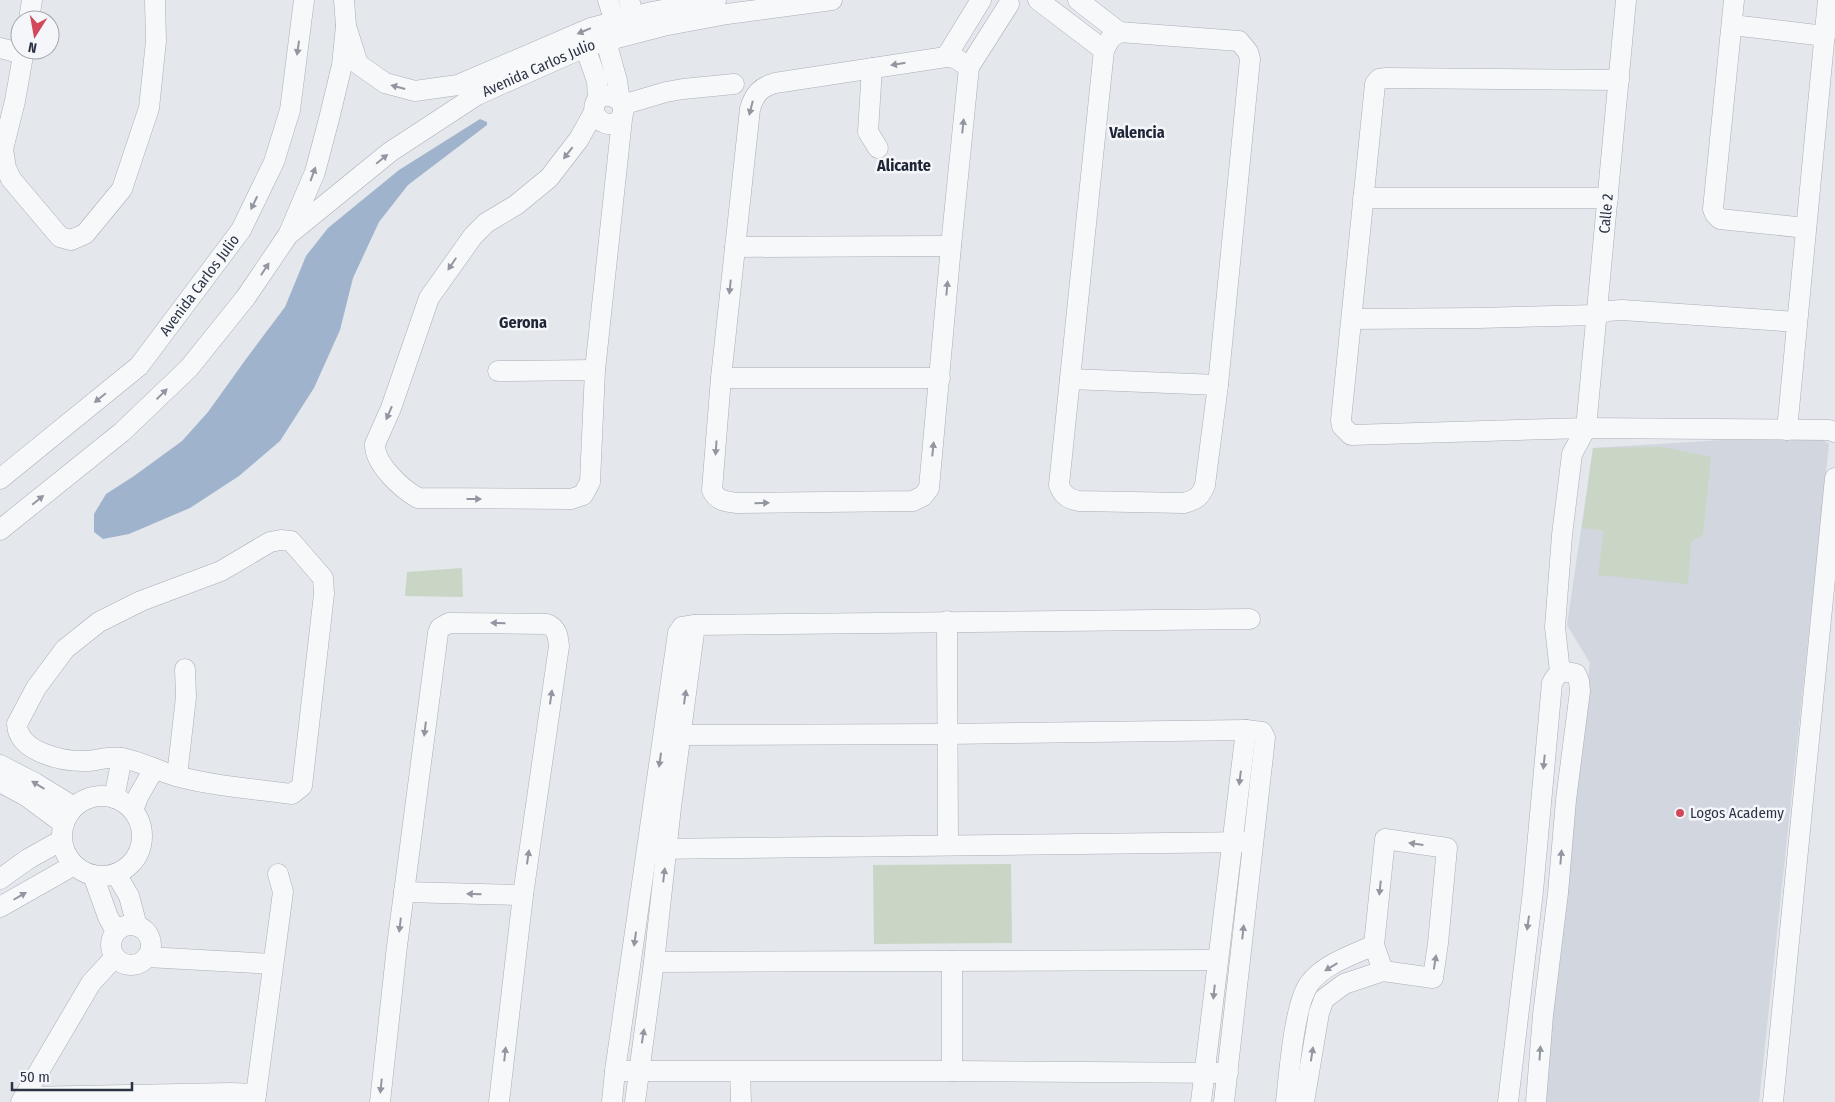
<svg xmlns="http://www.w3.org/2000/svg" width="1835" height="1102" viewBox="0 0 1835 1102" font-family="'Fira Sans Condensed',sans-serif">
  <rect width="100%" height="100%" fill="#e4e7ec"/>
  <path fill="#d2d6de" d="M 1822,439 L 1829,444 L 1759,1102 L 1533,1102 L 1545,1000 L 1590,663 L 1567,625 L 1593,448 L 1722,440 Z"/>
  <path fill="#c9d6c5" d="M 1663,447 L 1711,457 L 1703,535 L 1691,542 L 1688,584 L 1598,575 L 1604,531 L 1582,528 L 1593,448 Z
    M 462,568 L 463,597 L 405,596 L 407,572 Z
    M 1011,864 L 1012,943 L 874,944 L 873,865 Z"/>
  <path fill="#9fb4cc" d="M 480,119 L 487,122 L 487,125 L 408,185 L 379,222 L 353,278 L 340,330 L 314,388 L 280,441 L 239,476 L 190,508 L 129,534 L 103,539 L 94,532 L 94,514 L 106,494 L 134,476 L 182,441 L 208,412 L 246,359 L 285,307 L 306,256 L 328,228 L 399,170 Z"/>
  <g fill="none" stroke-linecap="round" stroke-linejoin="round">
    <defs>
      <g id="minor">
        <path d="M 608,0 L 615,22"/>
        <path d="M 629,0 L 634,17"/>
        <path d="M 1038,0 L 1104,50"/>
        <path d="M 1078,0 L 1119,32 L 1239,41 L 1248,52 L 1250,59 L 1218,385 L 1205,485 C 1201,496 1196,500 1184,503 L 1079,501 C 1069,499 1063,496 1059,485 L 1104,50 L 1110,39 L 1119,32"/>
        <path d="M 1734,0 L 1713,209 L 1715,214 L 1720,219 L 1806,228"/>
        <path d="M 29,20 L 32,0"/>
        <path d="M 1732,25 L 1825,36"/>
        <path d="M 346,26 L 358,64 L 385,83 L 415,91 L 458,85 L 591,28 L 652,12 L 716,0"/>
        <path d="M 606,41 L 617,81 L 620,101"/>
        <path d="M 585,47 L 597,81 L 598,99"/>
        <path d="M 0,48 L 23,54"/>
        <path d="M 24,50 L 15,101 L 3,149 L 6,168 L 11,179 L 60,237 L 71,240 L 85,234 L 122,189 L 149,108 L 156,41 L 155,0"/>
        <path d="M 946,57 L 981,0"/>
        <path d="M 969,67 L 955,58 L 946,57 L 775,83 C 761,87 754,94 750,109 L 721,378 L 712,490 C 717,501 725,501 736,503 L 913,501 L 923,496 L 929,488 L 951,246 L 969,67 L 1009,4"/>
        <path d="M 872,68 L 868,132 L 878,148"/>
        <path d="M 1619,80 L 1386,78 L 1379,79 L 1375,84 L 1341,420 L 1342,426 L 1351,435 L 1586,428 L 1829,430 L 1835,432"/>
        <path d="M 622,105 L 666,92 L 683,89 L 734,84"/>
        <path d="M 594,112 C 598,123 612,129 620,119 C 636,99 593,82 594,112 L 579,139 L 549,178 L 516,205 L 486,223 L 473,236 L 429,298 L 391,408 L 375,444 C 374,464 402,489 418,498 L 571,499 L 583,495 L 590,482 L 595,370 L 623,110"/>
        <path d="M 1363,198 L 1608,198"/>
        <path d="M 289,233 L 315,172 L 329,119 L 342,65 L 346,26 L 344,0"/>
        <path d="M 735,247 L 951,246"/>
        <path d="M 1352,319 L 1478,318 L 1596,315 L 1607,311 L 1622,310 L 1797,322"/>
        <path d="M 498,371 L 595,370"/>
        <path d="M 721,378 L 940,378"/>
        <path d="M 1070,379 L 1218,385"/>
        <path d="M 1787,430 L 1828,0"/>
        <path id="s1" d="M 0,479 L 139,366 L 241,230 L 274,162 L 290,110 L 304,0"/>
        <path id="s2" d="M 0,530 L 122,432 L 189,368 L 246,297 L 288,235 L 390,152 L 477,95 L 585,47 L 606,41 L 663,26 L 727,14 L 832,0"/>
        <path d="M 281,540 L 291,541 L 323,578 L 324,594 L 302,786 L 292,794 C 254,789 213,786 176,776 C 158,771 140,761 122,758 C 110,756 99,760 88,761 C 65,762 18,753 17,724 L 36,688 L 65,649 L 99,622 L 141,601 L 221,571 L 270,542 Z"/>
        <path d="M 947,621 L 948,845"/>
        <path id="s3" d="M 1560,672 L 1555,627 L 1562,535 L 1572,454 L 1586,428 L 1626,0"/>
        <path d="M 680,735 L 947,734 L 1246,730 L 1262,732 L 1265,738 L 1224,1102"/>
        <path d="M 0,765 L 35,783 L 74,807"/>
        <path d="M 177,776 L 186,697 L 185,669"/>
        <path d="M 0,782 L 26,796 L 64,824"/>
        <circle cx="102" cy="836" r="40"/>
        <path d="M 114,798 L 122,758"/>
        <path d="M 133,810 L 139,795 L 154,769"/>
        <path d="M 648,849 L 1253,842"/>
        <path d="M 116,874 L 129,896 L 137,926"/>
        <path d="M 93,875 L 108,917 L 116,931"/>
        <path d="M 0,879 L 28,859 L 62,840"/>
        <path d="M 404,892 L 523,895"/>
        <path d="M 0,907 L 74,865"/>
        <circle cx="131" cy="945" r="20"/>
        <path d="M 147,957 L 273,964"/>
        <path d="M 952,961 L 952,1071"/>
        <path d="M 654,962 L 1217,960"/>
        <path d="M 615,1071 L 952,1071 L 1228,1073"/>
        <path d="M 740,1072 L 741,1102"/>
        <path d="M 24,1097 L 231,1093 L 256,1094"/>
        <path d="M 21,1102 L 91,983 L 115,957"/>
        <path d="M 255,1102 L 283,892 L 278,874"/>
        <path d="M 380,1102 L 397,946 L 438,633 L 440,628 L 449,623 L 547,624 C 557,628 558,636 559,646 L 523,895 L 499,1102"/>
        <path d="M 612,1102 L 615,1071 L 678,633 L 682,627 L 695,625 L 1250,619"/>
        <path d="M 635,1102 L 654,962 L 671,807 L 695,625"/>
        <path d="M 1201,1102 L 1246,730"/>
        <path d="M 1286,1102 C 1289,1075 1294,1005 1309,984 C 1323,964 1353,955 1374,945"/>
        <path d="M 1304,1102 L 1319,1013 L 1324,999 L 1344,984 L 1383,971 L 1433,978 L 1438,943 L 1447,848 L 1385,839 L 1374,945 L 1383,971"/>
        <path d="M 1508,1102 L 1533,891 L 1552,683 C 1558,671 1564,670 1576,674 L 1579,681 L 1580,691 L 1566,800 L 1558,893 L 1543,1015 L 1536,1102"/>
        <path d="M 1773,1102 L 1835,478"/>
      </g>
    </defs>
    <use href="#minor" stroke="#a9aeb7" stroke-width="21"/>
    <use href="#minor" stroke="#f7f8fa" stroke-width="20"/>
  </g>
  <defs><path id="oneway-solid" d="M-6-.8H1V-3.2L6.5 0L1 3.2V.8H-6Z" transform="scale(1.25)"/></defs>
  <g fill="#9196a0">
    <use href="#oneway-solid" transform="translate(584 31) rotate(157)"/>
    <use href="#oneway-solid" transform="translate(298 48) rotate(98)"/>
    <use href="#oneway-solid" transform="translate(898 64) rotate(171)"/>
    <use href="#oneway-solid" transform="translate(398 87) rotate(-165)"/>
    <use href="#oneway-solid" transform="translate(751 108) rotate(104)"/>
    <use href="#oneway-solid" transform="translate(963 126) rotate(-84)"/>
    <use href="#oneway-solid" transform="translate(568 153) rotate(128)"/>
    <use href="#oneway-solid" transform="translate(382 159) rotate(-39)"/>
    <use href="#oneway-solid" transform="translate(313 174) rotate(-70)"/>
    <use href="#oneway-solid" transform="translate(254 203) rotate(116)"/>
    <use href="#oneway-solid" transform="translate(452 264) rotate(124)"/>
    <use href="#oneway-solid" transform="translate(265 269) rotate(-57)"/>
    <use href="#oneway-solid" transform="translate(730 287) rotate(96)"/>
    <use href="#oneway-solid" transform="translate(947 288) rotate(-85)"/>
    <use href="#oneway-solid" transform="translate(162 394) rotate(-44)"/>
    <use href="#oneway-solid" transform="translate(100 398) rotate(141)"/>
    <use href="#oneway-solid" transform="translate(389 413) rotate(113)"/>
    <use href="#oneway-solid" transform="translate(716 448) rotate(94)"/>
    <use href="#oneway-solid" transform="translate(933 449) rotate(-84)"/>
    <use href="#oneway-solid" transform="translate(474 499)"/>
    <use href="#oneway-solid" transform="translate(38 500) rotate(-39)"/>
    <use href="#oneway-solid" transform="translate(762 503) rotate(-1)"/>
    <use href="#oneway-solid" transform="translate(498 623) rotate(-179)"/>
    <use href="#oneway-solid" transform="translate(551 697) rotate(-82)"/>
    <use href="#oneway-solid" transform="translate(685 697) rotate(-82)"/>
    <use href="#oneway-solid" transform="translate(425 729) rotate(97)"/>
    <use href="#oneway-solid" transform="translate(660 760) rotate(98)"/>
    <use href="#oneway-solid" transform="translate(1544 762) rotate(96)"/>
    <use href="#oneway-solid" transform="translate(1240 778) rotate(97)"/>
    <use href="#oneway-solid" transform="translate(38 785) rotate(-149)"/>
    <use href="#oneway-solid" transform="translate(1416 844) rotate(-172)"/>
    <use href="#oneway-solid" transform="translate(528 857) rotate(-82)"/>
    <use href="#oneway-solid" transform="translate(1561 857) rotate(-85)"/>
    <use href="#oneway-solid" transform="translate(664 875) rotate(-83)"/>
    <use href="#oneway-solid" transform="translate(1380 888) rotate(96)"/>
    <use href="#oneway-solid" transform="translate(474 894) rotate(-178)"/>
    <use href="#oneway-solid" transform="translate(20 896) rotate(-30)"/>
    <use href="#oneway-solid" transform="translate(1528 923) rotate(98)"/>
    <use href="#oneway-solid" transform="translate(400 925) rotate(97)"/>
    <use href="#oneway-solid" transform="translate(1243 932) rotate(-84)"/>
    <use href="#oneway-solid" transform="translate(635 939) rotate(98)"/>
    <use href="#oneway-solid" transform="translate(1435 962) rotate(-81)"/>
    <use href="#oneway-solid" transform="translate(1331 967) rotate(149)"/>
    <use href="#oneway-solid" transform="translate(1214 992) rotate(96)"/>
    <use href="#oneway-solid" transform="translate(643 1036) rotate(-81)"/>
    <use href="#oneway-solid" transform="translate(1540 1053) rotate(-86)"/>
    <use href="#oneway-solid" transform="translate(505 1054) rotate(-84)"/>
    <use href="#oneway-solid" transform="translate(1312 1054) rotate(-81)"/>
    <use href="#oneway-solid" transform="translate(381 1086) rotate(96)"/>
  </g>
  <circle fill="#d1495b" stroke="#f4f6f9" stroke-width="2" cx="1680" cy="813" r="5"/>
  <g text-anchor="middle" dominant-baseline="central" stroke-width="5" stroke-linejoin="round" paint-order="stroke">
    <g font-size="15" fill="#2b3445" stroke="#f4f6f9">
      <text stroke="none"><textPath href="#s2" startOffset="718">Avenida Carlos Julio</textPath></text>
      <text stroke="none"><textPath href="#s3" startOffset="464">Calle 2</textPath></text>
      <text stroke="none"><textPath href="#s1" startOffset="280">Avenida Carlos Julio</textPath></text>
    </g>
    <g font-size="15" fill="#2b3445" stroke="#f4f6f9" text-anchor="start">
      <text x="1690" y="813">Logos Academy</text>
    </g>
    <g font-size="16" font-weight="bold" fill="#1d2536" stroke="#f4f6f9">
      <text x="1137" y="132">Valencia</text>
      <text x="904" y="165">Alicante</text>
      <text x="523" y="322">Gerona</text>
    </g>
  </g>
  <g transform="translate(35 35) rotate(191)"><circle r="24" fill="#f4f6f9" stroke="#a4a8b1"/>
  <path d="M0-4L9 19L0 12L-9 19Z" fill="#d1495b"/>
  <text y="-8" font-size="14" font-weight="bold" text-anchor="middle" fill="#2b3445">N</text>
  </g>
  <path d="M12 1082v8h120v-8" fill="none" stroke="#2b3445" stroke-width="2.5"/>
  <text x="20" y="1082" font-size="15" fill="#2b3445" stroke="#f4f6f9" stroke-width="4" paint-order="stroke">50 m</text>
</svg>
